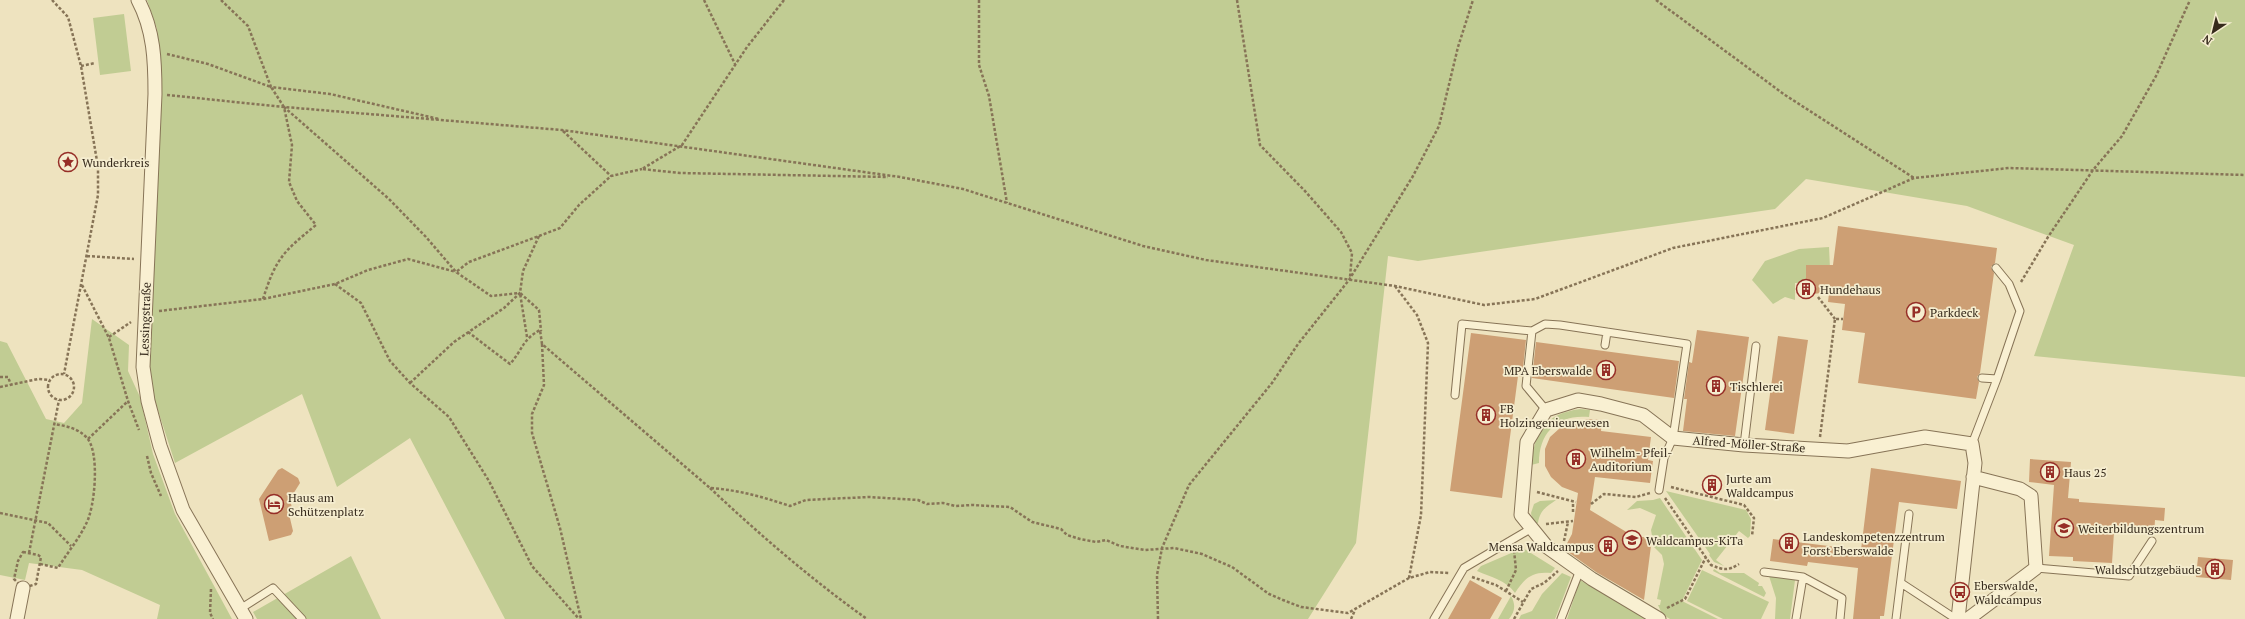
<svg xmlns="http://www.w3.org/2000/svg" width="2245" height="619" viewBox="0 0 2245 619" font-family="'PT Serif',serif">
  <rect width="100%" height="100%" fill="#eee3bf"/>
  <path fill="#c1cc93" d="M 147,0 L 2245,0 L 2245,377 L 2034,356 L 2074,245 L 1967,206 L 1806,179 L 1775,209 L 1418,261 L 1388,256 L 1356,543 L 1308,619 L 505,619 L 410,438 L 337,487 L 302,394 L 175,463 L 154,398 L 149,373 L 161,74 L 157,29 Z
    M 124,14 L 131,71 L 100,75 L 93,18 Z
    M 1829,247 L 1830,268 L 1817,283 L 1795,283 L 1795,300 L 1785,297 L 1773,304 L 1752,280 L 1765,261 L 1799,249 Z
    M 92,319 L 129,345 L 128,371 L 140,397 L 153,454 L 175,514 L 232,619 L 157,619 L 160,605 L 82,570 L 29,563 L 25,580 L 0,575 L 0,341 L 7,343 L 46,419 L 64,423 L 82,403 Z
    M 1580,409 L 1590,410 L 1589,417 C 1558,414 1539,432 1539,463 L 1531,465 C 1535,431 1545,414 1580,409 Z
    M 1666,491 L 1746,510 L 1751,519 L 1750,536 L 1748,538 L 1739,531 L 1716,560 L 1724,566 L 1714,562 L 1709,555 L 1710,554 Z
    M 1660,498 L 1702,560 L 1682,601 L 1718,619 L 1670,619 L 1662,614 L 1658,605 L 1660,605 L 1661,600 L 1657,599 L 1664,564 L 1662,555 L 1654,547 L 1651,530 L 1656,515 L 1640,508 L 1627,510 L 1637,501 L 1653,500 Z
    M 1556,500 C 1548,506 1540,509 1538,523 L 1533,523 L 1531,513 L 1534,504 L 1540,501 Z
    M 1523,548 L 1555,568 L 1551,573 C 1532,571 1525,578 1515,593 C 1506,580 1491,577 1477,571 L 1481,566 Z
    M 351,556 L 381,619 L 257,619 L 253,612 Z
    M 1714,569 L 1720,573 L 1744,573 L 1759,583 L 1758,586 L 1762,586 L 1766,593 L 1764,597 L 1713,571 Z
    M 1702,570 L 1769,602 L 1761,619 L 1723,619 L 1687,601 Z
    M 1562,573 L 1571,577 L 1555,619 L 1519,619 L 1521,615 L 1532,611 L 1542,594 Z
    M 1769,576 L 1795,580 L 1790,619 L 1775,619 L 1776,598 Z
    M 1580,580 L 1646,619 L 1567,619 Z
    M 1511,596 C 1516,605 1515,611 1509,619 L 1498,619 Z"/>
  <path fill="#cd9f74" d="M 1838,226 L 1997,248 L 1995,263 L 1991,267 L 1994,273 L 1980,373 L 1977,377 L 1979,382 L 1976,399 L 1858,383 L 1865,333 L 1842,330 L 1845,304 L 1828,302 L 1829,293 L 1806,294 L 1806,265 L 1833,265 Z
    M 1697,330 L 1749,337 L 1735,436 L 1683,431 L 1687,399 L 1684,399 L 1689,362 L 1692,363 Z
    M 1471,333 L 1526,340 L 1522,377 L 1518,376 L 1502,498 L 1450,491 Z
    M 1778,336 L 1808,340 L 1794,434 L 1765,430 Z
    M 1536,342 L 1679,361 L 1674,398 L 1532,378 Z
    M 1587,419 L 1602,420 L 1601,431 L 1651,437 L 1648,460 L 1653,461 L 1650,483 L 1595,477 L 1590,510 L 1633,536 L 1652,538 L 1644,600 L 1596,572 L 1564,549 L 1572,534 L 1578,493 L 1562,487 L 1551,477 L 1545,466 L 1545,449 L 1550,437 L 1560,428 Z
    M 2030,459 L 2071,462 L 2068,498 L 2079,499 L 2079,502 L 2165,508 L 2164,521 L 2155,520 L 2154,535 L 2114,532 L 2112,563 L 2073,561 L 2073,557 L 2049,556 L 2054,485 L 2029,482 Z
    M 282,468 L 298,478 L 300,483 L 290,499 L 293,513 L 289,514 L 293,531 L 291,535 L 269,541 L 259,499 L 278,470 Z
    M 1871,468 L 1961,481 L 1957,509 L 1899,502 L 1884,616 L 1880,616 L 1880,619 L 1853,619 L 1858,568 L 1808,562 L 1807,566 L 1770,561 L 1773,539 L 1861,550 Z
    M1705 485a7 7 0 1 1 14 0a7 7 0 1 1-14 0Z
    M 2198,557 L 2233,560 L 2231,580 L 2196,577 Z
    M 1470,580 L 1502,598 L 1490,619 L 1448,619 Z"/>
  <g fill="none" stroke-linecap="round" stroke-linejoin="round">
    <defs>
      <path id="lane" d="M 1996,268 L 2009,284 L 2020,311 L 1997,379
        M 1532,331 L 1526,386 L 1546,410
        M 1605,345 L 1607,332
        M 1455,395 L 1462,324 L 1532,331 L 1545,324 L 1560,325 L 1687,344 L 1673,438 L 1664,458 L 1659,490
        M 1972,444 L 1997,379 L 1982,378
        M 1744,445 L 1756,346
        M 2036,568 L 2129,576 L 2152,541
        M 1764,572 L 1803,577 L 1842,598 L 1840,619
        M 1901,583 L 1956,619
        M 240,609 L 273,588 L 302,619
        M 1434,619 L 1464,568 L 1532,528
        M 1561,619 L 1580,570
        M 1796,619 L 1803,577
        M 1896,619 L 1909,514"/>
      <path id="street" d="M 138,0 C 154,30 155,61 155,94 L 143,367 L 148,401 L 160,446 L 183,510 L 246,619
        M 17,619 L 23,588
        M 1659,619 L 1592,579 L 1547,547 L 1521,515 L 1527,442 L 1546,410 L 1578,400 L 1601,404 L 1643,415 L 1673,438 L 1744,445 L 1848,451 L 1925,437 L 1972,444 L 1975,463 L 1958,619
        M 1968,619 L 2036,568 L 2031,496 L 2020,489 L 1973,477"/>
    </defs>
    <use href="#lane" stroke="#877457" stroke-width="9"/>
    <use href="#street" stroke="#877457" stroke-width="15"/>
    <path stroke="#877457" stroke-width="2.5" stroke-dasharray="3 2" stroke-linecap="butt" d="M 52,0 L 68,17 L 81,66 L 98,167 L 98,195 L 64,374
      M 221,0 L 248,26 L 271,87 L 330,94 L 439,119
      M 704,0 L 735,64
      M 784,0 L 747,47 L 682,145 L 642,169 L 680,173 L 888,177
      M 979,0 L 979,65 L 989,96 L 1007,203
      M 1237,0 L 1260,145 L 1304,190 L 1341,232 L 1352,253 L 1350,277
      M 1656,0 L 1785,95 L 1914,178
      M 167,54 L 208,64 L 271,87 L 284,107
      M 81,66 L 95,63
      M 167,95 L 284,107 L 562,130 L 900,177 L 963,189 L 1143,246 L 1206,260 L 1395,286 L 1484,305 L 1535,299 L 1673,248 L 1823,218 L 1914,178 L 2009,168 L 2245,175
      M 563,131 L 611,176
      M 539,236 L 560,228 L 579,205 L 611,176 L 642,169
      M 87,256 L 134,259
      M 2021,282 L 2048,237 L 2093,170 L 2122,136 L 2156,76 L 2190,0
      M 335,284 L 361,303 L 390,361 L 410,383 L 449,417 L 489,481 L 532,566 L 579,619
      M 82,285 L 109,338 L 128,401 L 139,430
      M 1395,286 L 1417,315 L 1428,343 L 1421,515 L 1409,578
      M 1818,297 L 1835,319
      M 263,299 C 276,258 283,252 316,225 L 297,201 L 289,182 L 292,145 L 284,107 L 389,199 L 426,237 L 456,272
      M 159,311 L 263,299 L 335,284 L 368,270 L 408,259 L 456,272
      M 468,332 L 510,364 C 523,349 522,340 540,330 L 542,344 L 710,488 C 739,490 763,497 790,506 L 806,500 L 869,497 L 918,500 L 927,504 L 943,503 L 955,506 L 972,505 L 1010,507 L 1032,522 L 1061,529 L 1067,535 L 1080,539 L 1096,542 L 1106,540 L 1120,546 L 1145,550 L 1174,548 L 1202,554 L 1232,567 L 1269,594 L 1283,600 L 1301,607 L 1348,613 L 1409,578 L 1430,572 L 1449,573
      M 109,337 L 131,322
      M 527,337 L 520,293 L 539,310 L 541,331
      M 542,344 L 544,385 L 532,414 L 532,433 L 560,528 L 581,619
      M48 387a13 13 0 1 1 26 0a13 13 0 1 1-26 0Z
      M 0,377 L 8,377 L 11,385
      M 410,383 L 454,342 L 504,308 L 520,293 L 523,271 L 539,236 L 469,262 L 456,272 L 491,296 L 520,293
      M 0,387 L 38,379 L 50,380
      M 1820,437 L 1835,319 L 1843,319
      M 88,439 L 128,401
      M 147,456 L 151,473 L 161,496
      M 1671,487 L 1744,505 L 1754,518 L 1752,536
      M 710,488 C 760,535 811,579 867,619
      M 1537,492 L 1576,502
      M 1665,498 L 1711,565 C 1723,570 1728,571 1739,564
      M 1591,504 L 1604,494 L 1636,497 L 1650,493
      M 1573,512 L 1573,502
      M 0,513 L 48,523 L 71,546
      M 1546,524 L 1573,521
      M 1564,541 L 1568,522
      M 23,552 L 38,555 L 41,557 L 36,584 L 23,588 L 14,579 L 18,561 Z
      M 29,553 L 59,400
      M 40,564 L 58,568 C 67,553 79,539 86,524 C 95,508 100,452 87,438 C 78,428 66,426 54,424
      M 1472,577 L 1496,585 L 1523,602
      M 211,589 L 210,613 L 213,619
      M 1506,591 L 1516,570 L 1514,550
      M 1667,608 L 1685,599 L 1706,557
      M 1158,619 L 1157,575 L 1162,548 L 1189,485 L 1272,383 L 1298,344 L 1349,280 L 1413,176 L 1439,126 L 1458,47 L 1473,0
      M 1351,619 L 1355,610
      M 1514,619 L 1531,589 L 1544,583 L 1558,571"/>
    <use href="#lane" stroke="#f9f0d2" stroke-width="7"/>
    <use href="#street" stroke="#f9f0d2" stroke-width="13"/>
  </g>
  <defs>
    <symbol id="sight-ring" viewBox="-11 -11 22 22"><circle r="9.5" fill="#f5edcf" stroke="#962e27" stroke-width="1.5"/><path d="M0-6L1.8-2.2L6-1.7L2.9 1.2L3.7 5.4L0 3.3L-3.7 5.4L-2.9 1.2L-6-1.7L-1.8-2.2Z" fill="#962e27"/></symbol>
    <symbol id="building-ring" viewBox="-11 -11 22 22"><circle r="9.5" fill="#f5edcf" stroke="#962e27" stroke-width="1.5"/><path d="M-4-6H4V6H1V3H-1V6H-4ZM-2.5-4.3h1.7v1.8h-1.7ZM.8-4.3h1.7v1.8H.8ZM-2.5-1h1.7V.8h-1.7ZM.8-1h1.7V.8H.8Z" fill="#962e27"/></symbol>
    <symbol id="parking-ring" viewBox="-11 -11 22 22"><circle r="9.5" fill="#f5edcf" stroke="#962e27" stroke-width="1.5"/><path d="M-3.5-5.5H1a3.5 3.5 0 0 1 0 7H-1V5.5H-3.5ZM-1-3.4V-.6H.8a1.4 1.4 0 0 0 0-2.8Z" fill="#962e27"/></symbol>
    <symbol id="hotel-ring" viewBox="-11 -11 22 22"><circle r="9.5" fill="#f5edcf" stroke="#962e27" stroke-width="1.5"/><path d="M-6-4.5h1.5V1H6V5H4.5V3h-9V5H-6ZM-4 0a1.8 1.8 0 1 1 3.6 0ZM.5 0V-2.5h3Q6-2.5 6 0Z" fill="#962e27"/></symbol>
    <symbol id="university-ring" viewBox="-11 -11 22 22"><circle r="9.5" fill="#f5edcf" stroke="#962e27" stroke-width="1.5"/><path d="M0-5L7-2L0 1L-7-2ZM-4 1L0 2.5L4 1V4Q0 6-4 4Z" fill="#962e27"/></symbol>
    <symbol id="school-ring" viewBox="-11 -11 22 22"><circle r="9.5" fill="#f5edcf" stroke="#962e27" stroke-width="1.5"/><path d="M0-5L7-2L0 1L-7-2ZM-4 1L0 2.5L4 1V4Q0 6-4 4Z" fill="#962e27"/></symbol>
    <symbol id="bus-ring" viewBox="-11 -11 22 22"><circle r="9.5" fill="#f5edcf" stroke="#962e27" stroke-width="1.5"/><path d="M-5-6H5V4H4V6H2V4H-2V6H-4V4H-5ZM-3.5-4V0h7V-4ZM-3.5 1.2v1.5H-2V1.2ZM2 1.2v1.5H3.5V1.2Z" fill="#962e27"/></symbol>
  </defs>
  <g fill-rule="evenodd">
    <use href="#sight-ring" x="57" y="151" width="22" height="22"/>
    <use href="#building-ring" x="1795" y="278" width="22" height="22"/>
    <use href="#parking-ring" x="1905" y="301" width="22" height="22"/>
    <use href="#building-ring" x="1595" y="359" width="22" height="22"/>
    <use href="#building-ring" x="1705" y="375" width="22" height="22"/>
    <use href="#building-ring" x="1475" y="404" width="22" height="22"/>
    <use href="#building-ring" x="1565" y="448" width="22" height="22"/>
    <use href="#building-ring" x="2039" y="461" width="22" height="22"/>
    <use href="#building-ring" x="1701" y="474" width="22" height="22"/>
    <use href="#hotel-ring" x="263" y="493" width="22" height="22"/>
    <use href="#university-ring" x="2053" y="517" width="22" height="22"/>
    <use href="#school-ring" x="1621" y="529" width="22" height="22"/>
    <use href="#building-ring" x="1778" y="532" width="22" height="22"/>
    <use href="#building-ring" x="1597" y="535" width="22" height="22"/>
    <use href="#building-ring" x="2204" y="558" width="22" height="22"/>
    <use href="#bus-ring" x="1949" y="581" width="22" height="22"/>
  </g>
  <g text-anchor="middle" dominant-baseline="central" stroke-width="3.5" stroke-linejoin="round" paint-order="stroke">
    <g font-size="12" fill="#362a1c" stroke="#f5edcf" text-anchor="start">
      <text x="82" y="162">Wunderkreis</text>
      <text x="1820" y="289">Hundehaus</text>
      <text x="1930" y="312">Parkdeck</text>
      <text x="1592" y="370" text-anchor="end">MPA Eberswalde</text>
      <text x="1730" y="386">Tischlerei</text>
      <text x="1500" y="408">FB<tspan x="1500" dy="14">Holzingenieurwesen</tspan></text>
      <text x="1590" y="452">Wilhelm- Pfeil-<tspan x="1590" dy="14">Auditorium</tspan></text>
      <text x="2064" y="472">Haus 25</text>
      <text x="1726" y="478">Jurte am<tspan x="1726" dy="14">Waldcampus</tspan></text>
      <text x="288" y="497">Haus am<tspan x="288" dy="14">Schützenplatz</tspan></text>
      <text x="2078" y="528">Weiterbildungszentrum</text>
      <text x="1803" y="536">Landeskompetenzzentrum<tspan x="1803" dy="14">Forst Eberswalde</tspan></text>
      <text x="1646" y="540">Waldcampus-KiTa</text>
      <text x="1594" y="546" text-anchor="end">Mensa Waldcampus</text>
      <text x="2201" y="569" text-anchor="end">Waldschutzgebäude</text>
      <text x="1974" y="585">Eberswalde,<tspan x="1974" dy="14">Waldcampus</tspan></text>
    </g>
    <g font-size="12" fill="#362a1c" stroke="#f5edcf">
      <text transform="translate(145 319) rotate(-88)">Lessingstraße</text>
      <text transform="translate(1749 444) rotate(4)">Alfred-Möller-Straße</text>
    </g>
  </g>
  <g transform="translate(2213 32) rotate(215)" stroke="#f5edcf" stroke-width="3" paint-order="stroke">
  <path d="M0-3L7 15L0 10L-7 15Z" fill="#362a1c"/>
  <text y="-6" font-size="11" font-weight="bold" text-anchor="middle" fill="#362a1c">N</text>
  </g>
</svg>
